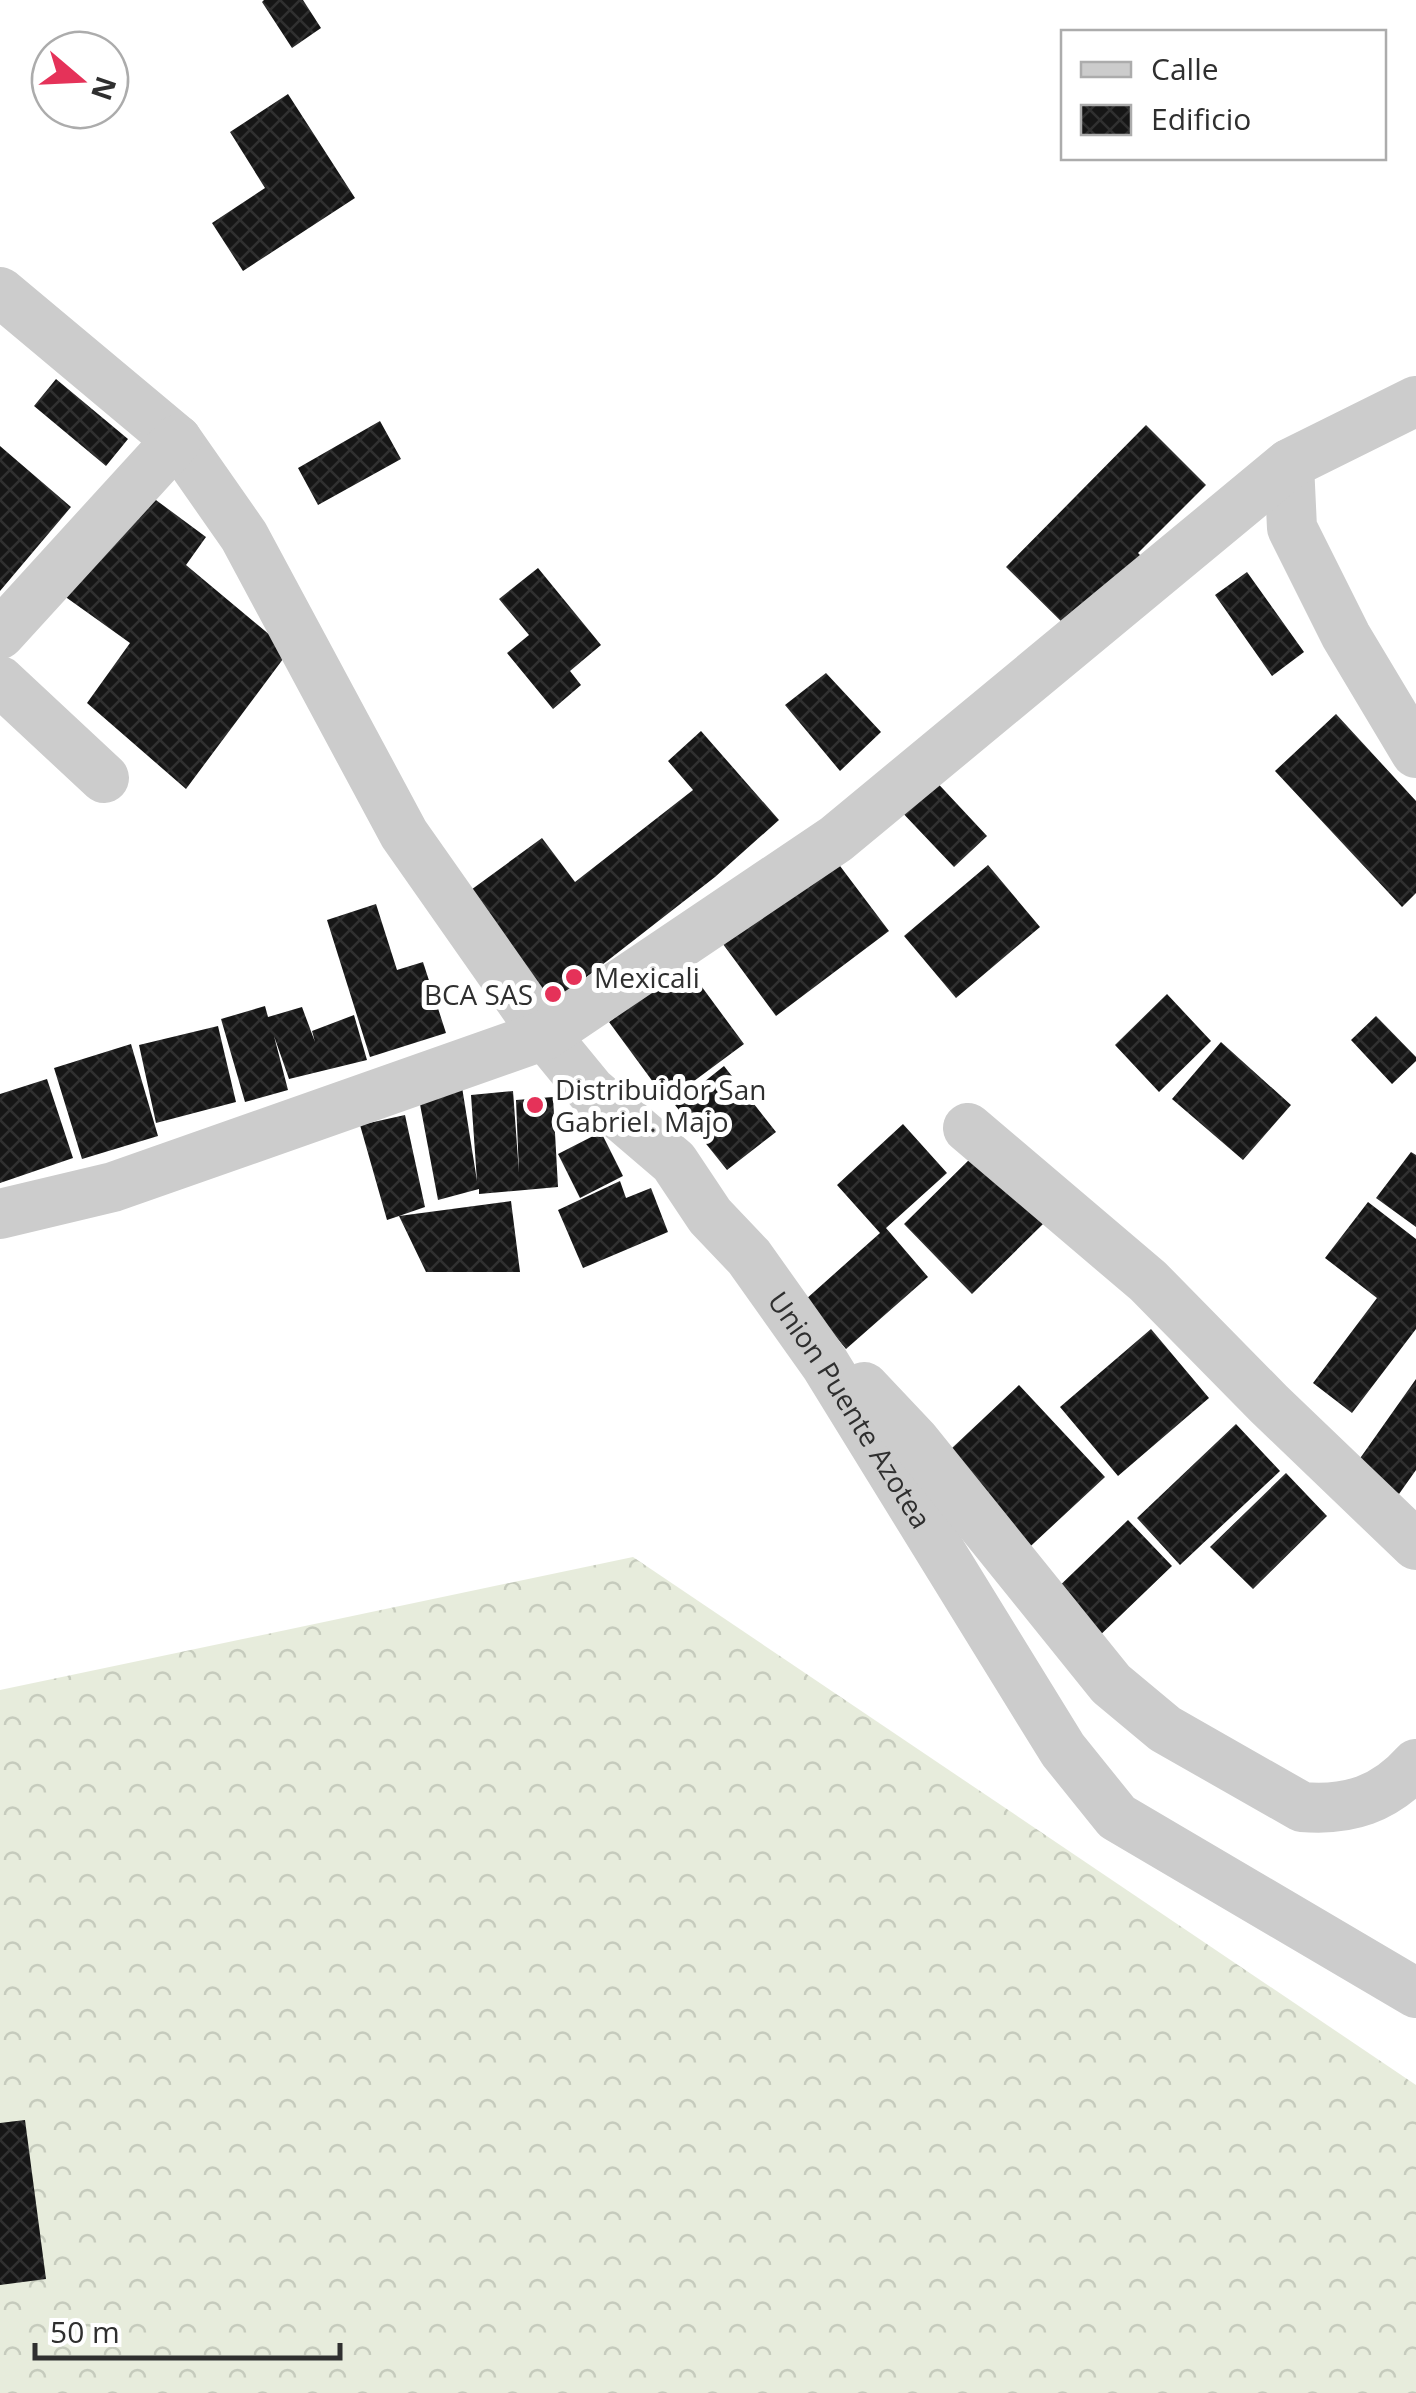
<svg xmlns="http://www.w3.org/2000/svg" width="1416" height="2393" viewBox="0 0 1416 2393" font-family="'Open Sans',sans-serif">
  <defs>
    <pattern id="forest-crowns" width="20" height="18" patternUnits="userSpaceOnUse" patternTransform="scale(2.5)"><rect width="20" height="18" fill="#e7ecdc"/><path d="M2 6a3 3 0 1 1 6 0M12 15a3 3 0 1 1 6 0" fill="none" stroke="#c6cbbd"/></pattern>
    <pattern id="building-cross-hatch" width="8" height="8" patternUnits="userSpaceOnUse" patternTransform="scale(2.5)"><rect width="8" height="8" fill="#161616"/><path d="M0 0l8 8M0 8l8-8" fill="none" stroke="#303030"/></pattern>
  </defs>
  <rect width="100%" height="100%" fill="#fff"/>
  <path fill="url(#forest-crowns)" d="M 633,1557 L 1416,2085 L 1416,2393 L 0,2393 L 0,1690 Z"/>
  <path fill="url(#building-cross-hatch)" d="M 264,0 L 303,0 L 321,28 L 292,48 L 262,2 Z
    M 288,94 L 355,198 L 243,271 L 212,223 L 265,188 L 230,132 Z
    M 56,379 L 128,439 L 106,466 L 34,406 Z
    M 380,421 L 401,459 L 318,505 L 298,468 Z
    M 1146,425 L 1206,485 L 1138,553 L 1144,559 L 1072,632 L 1006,567 Z
    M 0,446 L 71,507 L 0,591 Z
    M 137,486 L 206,537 L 186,565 L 289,651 L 186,789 L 87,703 L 130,643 L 60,593 Z
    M 538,568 L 601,645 L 570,671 L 581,685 L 553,709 L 507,653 L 529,635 L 499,599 Z
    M 1247,572 L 1304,652 L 1272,676 L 1215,595 Z
    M 826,673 L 881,732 L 840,771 L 785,705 Z
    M 1336,714 L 1416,801 L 1416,893 L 1402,907 L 1275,771 Z
    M 701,731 L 779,820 L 715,877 L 548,1007 L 464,895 L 542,838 L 575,882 L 693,790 L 668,761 Z
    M 930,775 L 987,836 L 954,867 L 897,807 Z
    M 831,854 L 889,931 L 776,1016 L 717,936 Z
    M 988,865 L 1040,927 L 956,998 L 904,936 Z
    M 376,904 L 397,970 L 423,962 L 446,1033 L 370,1057 L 327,920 Z
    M 685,964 L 744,1044 L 667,1101 L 609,1022 Z
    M 1167,994 L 1211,1041 L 1159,1092 L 1115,1045 Z
    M 265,1006 L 268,1017 L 302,1007 L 315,1042 L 312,1031 L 354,1015 L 367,1060 L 289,1079 L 274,1036 L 288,1090 L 245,1102 L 221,1019 Z
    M 1376,1016 L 1416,1057 L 1416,1061 L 1392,1084 L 1351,1040 Z
    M 218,1026 L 236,1102 L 156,1123 L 139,1045 Z
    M 1221,1042 L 1291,1105 L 1243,1160 L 1172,1099 Z
    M 131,1044 L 158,1136 L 82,1159 L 54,1068 Z
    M 724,1066 L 776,1132 L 727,1170 L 675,1105 Z
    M 47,1079 L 73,1158 L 0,1183 L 0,1094 Z
    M 462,1087 L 477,1181 L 471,1095 L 513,1091 L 519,1173 L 516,1100 L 553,1097 L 558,1187 L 479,1194 L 479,1189 L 438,1200 L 419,1099 Z
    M 405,1115 L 425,1207 L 399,1216 L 511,1201 L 520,1272 L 426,1272 L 399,1216 L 387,1220 L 360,1125 Z
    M 903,1124 L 947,1173 L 886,1228 L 928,1277 L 846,1349 L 805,1300 L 880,1233 L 837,1185 Z
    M 601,1132 L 623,1176 L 580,1198 L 558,1154 Z
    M 1411,1152 L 1416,1155 L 1416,1227 L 1376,1198 Z
    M 975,1154 L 1043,1224 L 972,1294 L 904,1224 Z
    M 620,1181 L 626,1198 L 651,1188 L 668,1232 L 583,1268 L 558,1210 Z
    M 1368,1202 L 1416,1239 L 1416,1329 L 1352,1413 L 1313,1383 L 1377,1298 L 1325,1258 Z
    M 1151,1329 L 1209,1398 L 1118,1476 L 1060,1407 Z
    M 1416,1379 L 1416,1470 L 1399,1494 L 1356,1464 Z
    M 1019,1385 L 1105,1477 L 1020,1556 L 935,1464 Z
    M 1236,1424 L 1280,1471 L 1180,1565 L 1137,1518 Z
    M 1286,1473 L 1327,1516 L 1253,1589 L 1210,1547 Z
    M 1128,1520 L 1172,1566 L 1094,1641 L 1050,1595 Z
    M 25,2120 L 46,2279 L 0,2285 L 0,2123 Z"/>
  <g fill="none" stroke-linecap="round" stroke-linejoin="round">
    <g stroke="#ccc" stroke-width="50">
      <path id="s1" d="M 0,292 L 177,440 L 244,536 L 404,834 L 545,1035 L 591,1091 L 674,1162 L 710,1216 L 749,1257 L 825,1364 L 1063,1750 L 1117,1817 L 1416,1993"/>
      <path d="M 1289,464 L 1292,528 L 1346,636 L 1416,753"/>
      <path d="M 0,634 L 177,440"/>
      <path d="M 0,681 L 104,778"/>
      <path d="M 968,1128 L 1148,1281 L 1269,1404 L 1416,1545"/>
      <path d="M 0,1214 L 113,1187 L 545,1035 L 836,839 L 1289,464 L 1416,401"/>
      <path d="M 864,1387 L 915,1441 L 1111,1684 L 1165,1729 L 1302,1807 C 1349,1811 1385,1799 1416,1764"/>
    </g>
  </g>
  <g fill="#e53259" stroke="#fff" stroke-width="4">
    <circle cx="574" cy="977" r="10"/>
    <circle cx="553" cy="994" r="10"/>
    <circle cx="535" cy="1105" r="10"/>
  </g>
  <g text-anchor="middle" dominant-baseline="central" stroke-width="10" stroke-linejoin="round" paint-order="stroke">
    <g font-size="28" fill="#2f2f2f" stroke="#fff" text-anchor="start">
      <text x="594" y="977">Mexicali</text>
      <text x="533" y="994" text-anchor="end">BCA SAS</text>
      <text x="555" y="1089">Distribuidor San<tspan x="555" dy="32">Gabriel. Majo</tspan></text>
    </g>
    <g font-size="28" fill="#2f2f2f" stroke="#fff">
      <text stroke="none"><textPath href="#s1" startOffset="1418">Union Puente Azotea</textPath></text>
    </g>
  </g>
  <rect x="1061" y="30" width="325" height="130" fill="#ffffff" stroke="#acacac" stroke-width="2.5"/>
  <rect x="1081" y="62" width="50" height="15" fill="#cccccc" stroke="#acacac" stroke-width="2.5"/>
  <text x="1151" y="80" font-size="30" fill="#2f2f2f">Calle</text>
  <rect x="1081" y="105" width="50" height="30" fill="url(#building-cross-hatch)" stroke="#acacac" stroke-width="2.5"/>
  <text x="1151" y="130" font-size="30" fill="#2f2f2f">Edificio</text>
  <g transform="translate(80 80) rotate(109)"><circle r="48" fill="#ffffff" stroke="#acacac" stroke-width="2.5"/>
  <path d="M0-8L18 38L0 25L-18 38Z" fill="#e53259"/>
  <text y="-15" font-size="28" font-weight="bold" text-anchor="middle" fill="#2f2f2f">N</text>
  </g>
  <path d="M35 2343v15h305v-15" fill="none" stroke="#2f2f2f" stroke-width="5"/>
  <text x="50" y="2343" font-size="30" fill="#2f2f2f" stroke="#ffffff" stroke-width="8" paint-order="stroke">50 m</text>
</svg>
